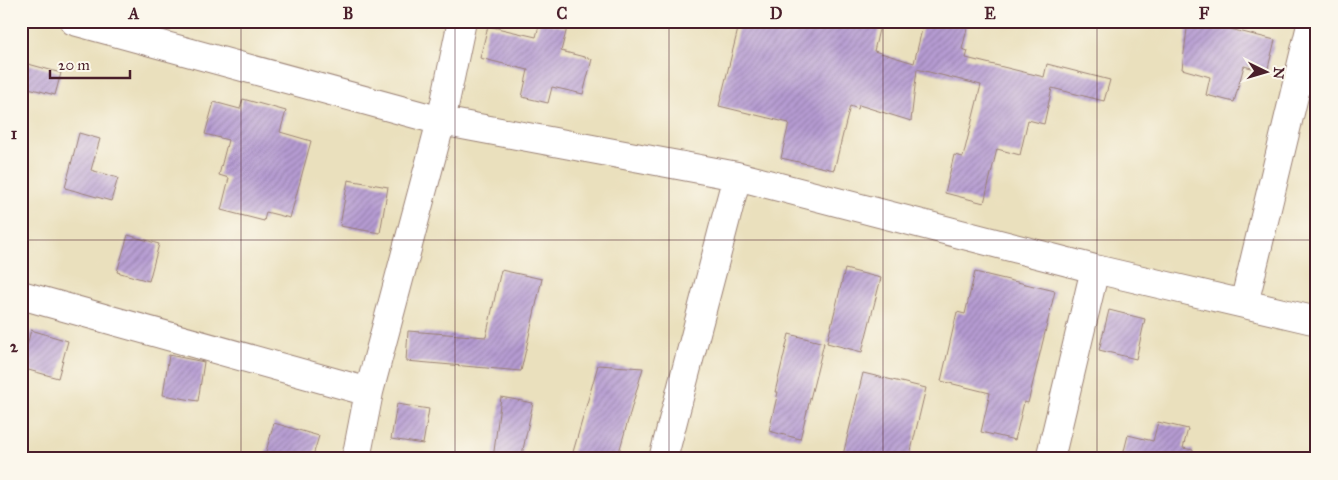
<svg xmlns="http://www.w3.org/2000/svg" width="1338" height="480" viewBox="0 0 1338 480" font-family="'IM FELL Great Primer',serif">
  <defs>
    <pattern id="building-hatch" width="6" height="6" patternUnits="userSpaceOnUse" patternTransform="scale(1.25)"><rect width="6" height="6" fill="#b59bd2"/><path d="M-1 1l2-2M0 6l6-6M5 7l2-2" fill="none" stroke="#957eab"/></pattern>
  </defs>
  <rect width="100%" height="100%" fill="#fbf7ec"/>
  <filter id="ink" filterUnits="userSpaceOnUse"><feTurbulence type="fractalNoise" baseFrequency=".02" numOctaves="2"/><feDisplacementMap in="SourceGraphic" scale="10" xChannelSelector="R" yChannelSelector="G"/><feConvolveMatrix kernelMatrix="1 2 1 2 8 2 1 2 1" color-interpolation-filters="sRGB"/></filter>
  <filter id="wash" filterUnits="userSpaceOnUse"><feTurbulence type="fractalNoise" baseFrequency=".0096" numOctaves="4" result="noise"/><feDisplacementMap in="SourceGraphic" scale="20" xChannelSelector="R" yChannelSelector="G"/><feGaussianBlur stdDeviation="1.12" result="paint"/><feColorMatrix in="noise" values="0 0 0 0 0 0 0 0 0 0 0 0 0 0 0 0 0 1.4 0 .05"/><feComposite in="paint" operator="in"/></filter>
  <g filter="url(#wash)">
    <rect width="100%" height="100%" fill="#eae0bd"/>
    <g id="blocks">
      <path fill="url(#building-hatch)" d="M 740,21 L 881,21 L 874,51 L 914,63 L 924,21 L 969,21 L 962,49 L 968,51 L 966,58 L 1044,77 L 1047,64 L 1110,80 L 1104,101 L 1052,88 L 1044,124 L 1028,120 L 1020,155 L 997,149 L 984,203 L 945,193 L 954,155 L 963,157 L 981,85 L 917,69 L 911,121 L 859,105 L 858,109 L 850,106 L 834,170 L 781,158 L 789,123 L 719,106 Z
        M 1188,21 L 1219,21 L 1218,26 L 1275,40 L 1267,72 L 1244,66 L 1234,102 L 1206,95 L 1210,77 L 1182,69 Z
        M 540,22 L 567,28 L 561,51 L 592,59 L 583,94 L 552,87 L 548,103 L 522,97 L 528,70 L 480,58 L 488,26 L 536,37 Z
        M 21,62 L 61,73 L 55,95 L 21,86 Z
        M 243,99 L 286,111 L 280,132 L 311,141 L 290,218 L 266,212 L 264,221 L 221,210 L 229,178 L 219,175 L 228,140 L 205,134 L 214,102 L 240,109 Z
        M 79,133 L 100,139 L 91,170 L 118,178 L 111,201 L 65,188 Z
        M 348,180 L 388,187 L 380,233 L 340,226 Z
        M 128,235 L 159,244 L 149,281 L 117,272 Z
        M 845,269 L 881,278 L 862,352 L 827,343 Z
        M 501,270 L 542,279 L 521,371 L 406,361 L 408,331 L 486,337 Z
        M 975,272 L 1055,291 L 1028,403 L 1024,402 L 1015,440 L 981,432 L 990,393 L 941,381 L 957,312 L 965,314 Z
        M 1109,310 L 1145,319 L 1136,359 L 1099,350 Z
        M 31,330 L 68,341 L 58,378 L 21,368 Z
        M 789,334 L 824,343 L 800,439 L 769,431 L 778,392 L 775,392 Z
        M 169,355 L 204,362 L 198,401 L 163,395 Z
        M 598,365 L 643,368 L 617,459 L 571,459 Z
        M 863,373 L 926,388 L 909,459 L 842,459 Z
        M 501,397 L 533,403 L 521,459 L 493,459 Z
        M 397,404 L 429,409 L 423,444 L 391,439 Z
        M 1158,422 L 1188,429 L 1183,448 L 1193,450 L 1192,459 L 1122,459 L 1128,435 L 1153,441 Z
        M 274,423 L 319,436 L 312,459 L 264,459 Z"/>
    </g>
  </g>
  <g filter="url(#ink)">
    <use href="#blocks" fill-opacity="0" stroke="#9a8074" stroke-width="1"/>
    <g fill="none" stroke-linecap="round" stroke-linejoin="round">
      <defs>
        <path id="minor" d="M 74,21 L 441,121 L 737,176 L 1095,269 L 1317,321
          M 21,295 L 369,392
          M 1244,304 L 1312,21
          M 356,459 L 369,392 L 441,121 L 462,21
          M 663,459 L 737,176
          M 1050,459 L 1095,269"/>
      </defs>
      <use href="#minor" stroke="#9a8074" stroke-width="30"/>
      <use href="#minor" stroke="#fff" stroke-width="28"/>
    </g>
  </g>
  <path fill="none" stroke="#4a1f2b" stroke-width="1" stroke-opacity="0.55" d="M 241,21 L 241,459M 455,21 L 455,459M 669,21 L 669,459M 883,21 L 883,459M 1097,21 L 1097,459M 21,240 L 1317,240"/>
  <rect width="1338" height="480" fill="none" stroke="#fbf7ec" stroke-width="55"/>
  <g transform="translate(1266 72) rotate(95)" stroke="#fbf7ec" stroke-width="4" paint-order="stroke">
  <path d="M0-4L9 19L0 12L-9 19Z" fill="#4a1f2b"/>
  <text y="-8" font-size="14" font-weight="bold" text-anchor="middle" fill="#4a1f2b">N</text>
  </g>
  <path d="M50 70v8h80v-8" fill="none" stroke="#4a1f2b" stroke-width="2.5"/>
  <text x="58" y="70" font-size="15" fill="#4a1f2b" stroke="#fbf7ec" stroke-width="4" paint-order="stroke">20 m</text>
  <rect x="28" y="28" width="1282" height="424" fill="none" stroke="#4a1f2b" stroke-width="2"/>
  <g font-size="16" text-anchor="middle" font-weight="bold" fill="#4a1f2b">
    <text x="134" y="19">A</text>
    <text x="348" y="19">B</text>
    <text x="562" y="19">C</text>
    <text x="776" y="19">D</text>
    <text x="990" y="19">E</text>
    <text x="1204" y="19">F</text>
    <text x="14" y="139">1</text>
    <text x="14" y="352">2</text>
  </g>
</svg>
